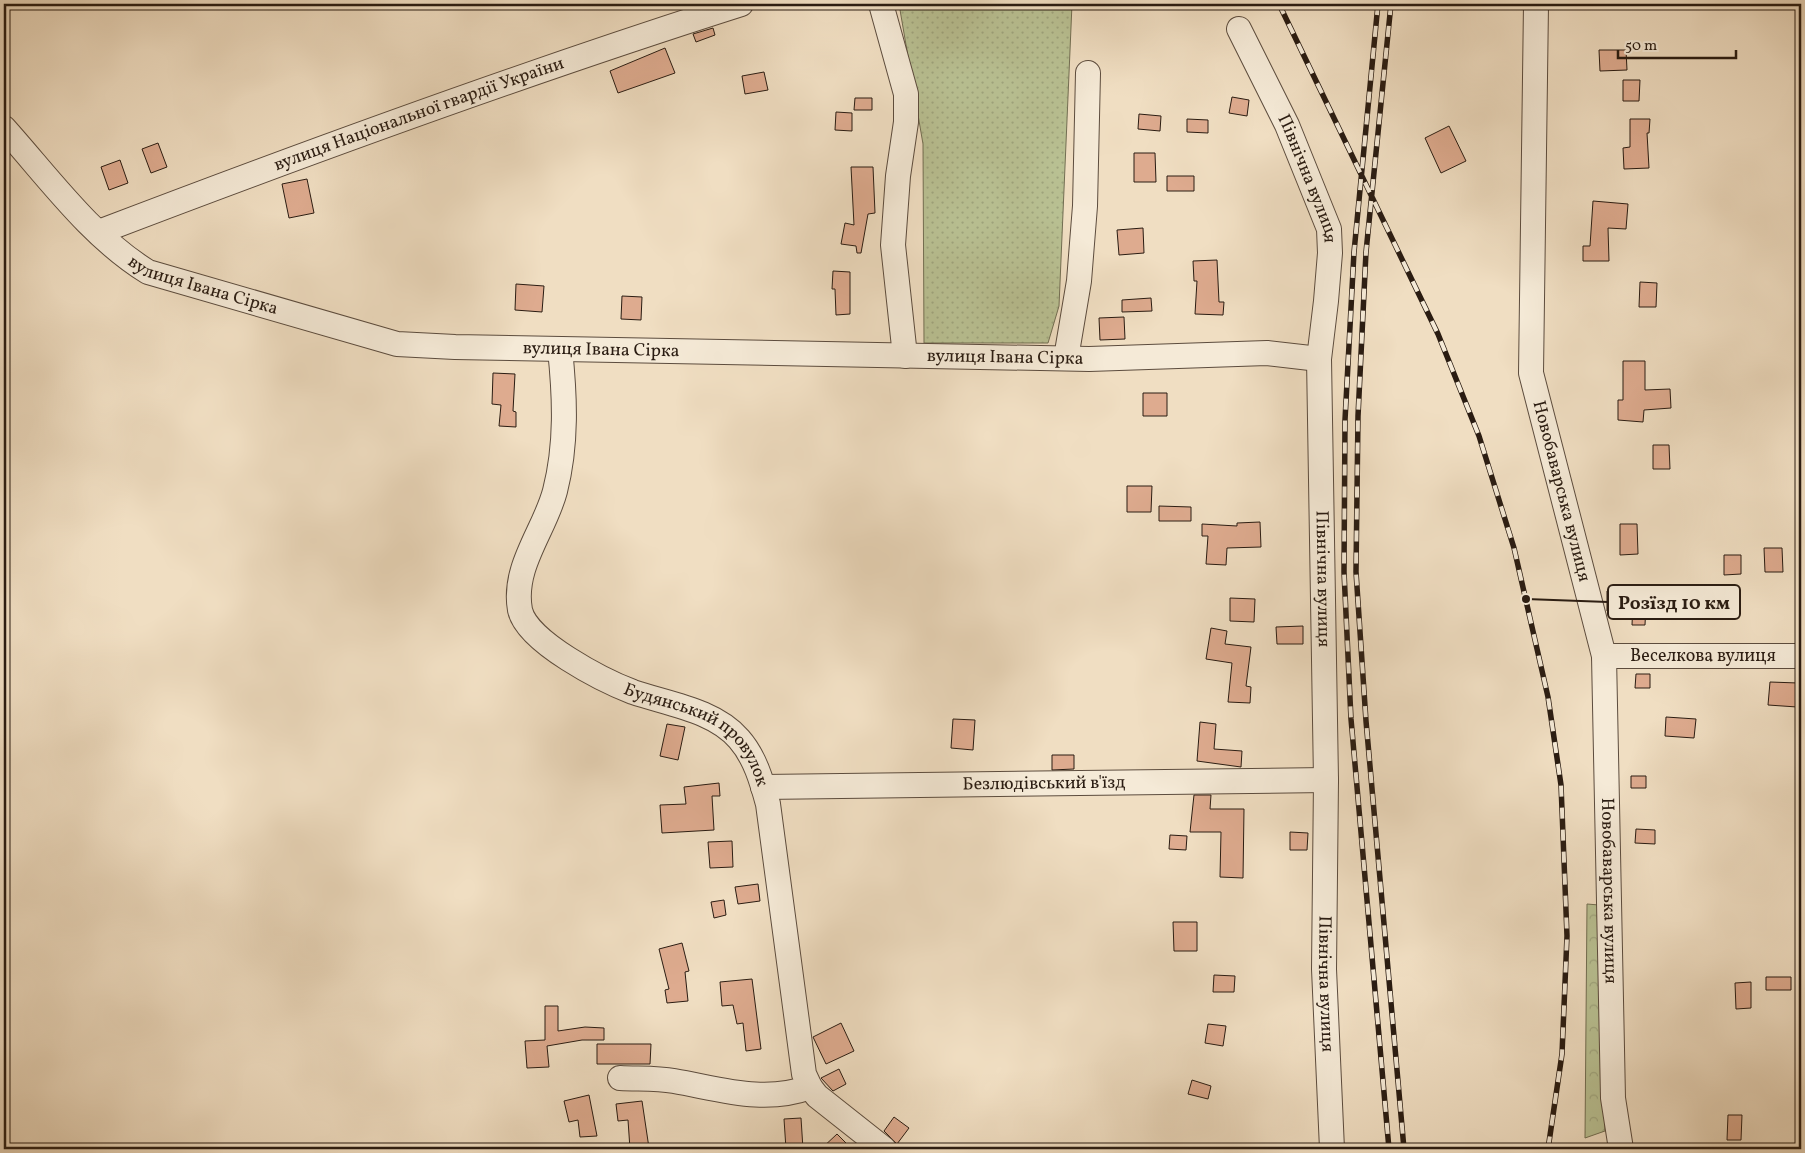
<svg xmlns="http://www.w3.org/2000/svg" width="1805" height="1153" viewBox="0 0 1805 1153" font-family="Vollkorn,serif">
  <defs>
    <pattern id="forest-crowns" width="20" height="18" patternUnits="userSpaceOnUse" patternTransform="scale(1.25)"><rect width="20" height="18" fill="#b9c193"/><path d="M2 6a3 3 0 1 1 6 0M12 15a3 3 0 1 1 6 0" fill="none" stroke="#9fa57e"/></pattern>
    <pattern id="park-dots" width="8" height="8" patternUnits="userSpaceOnUse" patternTransform="scale(1.25)"><rect width="8" height="8" fill="#b9c193"/><path d="M2 2h.1M6 6h.1" fill="none" stroke="#9fa57e" stroke-width="1.8" stroke-linecap="round"/></pattern>
  </defs>
  <rect width="100%" height="100%" fill="#f0dec2"/>
  <filter id="stains"><feTurbulence type="fractalNoise" baseFrequency=".004" numOctaves="4"/><feColorMatrix values="0 0 0 0 .2 0 0 0 0 .09 0 0 0 0 .02 0 0 0 .5 -.17"/></filter>
  <radialGradient id="worn" r=".72"><stop offset=".6" stop-color="#630" stop-opacity="0"/><stop offset="1" stop-color="#630" stop-opacity=".3"/></radialGradient>
  <path fill="url(#forest-crowns)" stroke="#726e52" d="M 1587,904 L 1599,905 L 1605,1131 L 1585,1138 Z"/>
  <path fill="url(#park-dots)" stroke="#726e52" d="M 899,4 L 1072,4 L 1059,306 L 1048,343 L 924,343 L 923,144 Z"/>
  <path fill="#deab8f" stroke="#2a1c12" d="M 713,28 L 715,35 L 696,42 L 693,34 Z
    M 665,48 L 675,73 L 618,93 L 610,71 Z
    M 1599,50 L 1626,50 L 1627,70 L 1600,71 Z
    M 764,72 L 768,90 L 745,94 L 742,76 Z
    M 1623,80 L 1640,80 L 1639,101 L 1623,101 Z
    M 1232,97 L 1249,100 L 1247,116 L 1229,113 Z
    M 855,98 L 872,98 L 872,110 L 854,110 Z
    M 836,112 L 852,113 L 852,131 L 835,130 Z
    M 1139,114 L 1161,116 L 1160,131 L 1138,129 Z
    M 1187,119 L 1208,120 L 1208,133 L 1187,132 Z
    M 1630,119 L 1650,119 L 1649,133 L 1647,133 L 1649,168 L 1624,169 L 1623,148 L 1630,147 Z
    M 1449,126 L 1466,161 L 1441,173 L 1425,138 Z
    M 158,143 L 167,167 L 151,173 L 142,149 Z
    M 1134,153 L 1155,153 L 1156,182 L 1134,182 Z
    M 120,160 L 128,183 L 109,190 L 101,167 Z
    M 851,167 L 873,167 L 875,213 L 868,214 L 861,253 L 857,253 L 856,246 L 841,244 L 845,223 L 854,225 Z
    M 1167,176 L 1194,176 L 1194,191 L 1167,191 Z
    M 307,179 L 314,213 L 289,218 L 282,184 Z
    M 1593,201 L 1628,204 L 1626,229 L 1608,228 L 1609,261 L 1583,261 L 1583,246 L 1590,246 Z
    M 1143,228 L 1144,253 L 1119,255 L 1117,230 Z
    M 1217,260 L 1219,302 L 1224,302 L 1223,315 L 1195,314 L 1197,281 L 1194,281 L 1193,261 Z
    M 833,271 L 850,272 L 850,314 L 836,315 L 835,289 L 832,289 Z
    M 1640,282 L 1657,283 L 1656,307 L 1639,307 Z
    M 516,284 L 544,286 L 542,312 L 515,310 Z
    M 622,296 L 642,297 L 641,320 L 621,319 Z
    M 1151,298 L 1152,311 L 1122,312 L 1122,300 Z
    M 1124,317 L 1125,339 L 1100,340 L 1099,318 Z
    M 1623,361 L 1645,361 L 1645,390 L 1670,389 L 1671,408 L 1644,410 L 1643,422 L 1618,420 L 1618,400 L 1623,400 Z
    M 493,373 L 515,374 L 513,411 L 516,412 L 516,427 L 499,426 L 501,405 L 492,404 Z
    M 1143,393 L 1167,393 L 1167,416 L 1143,416 Z
    M 1653,445 L 1669,445 L 1670,469 L 1653,469 Z
    M 1127,486 L 1152,486 L 1151,512 L 1127,512 Z
    M 1159,506 L 1191,507 L 1191,521 L 1159,521 Z
    M 1260,522 L 1261,547 L 1227,548 L 1226,565 L 1206,564 L 1208,536 L 1202,536 L 1202,524 L 1237,526 L 1237,523 Z
    M 1620,524 L 1637,524 L 1638,554 L 1620,555 Z
    M 1764,548 L 1782,548 L 1783,572 L 1765,572 Z
    M 1724,555 L 1741,555 L 1741,574 L 1724,575 Z
    M 1607,591 L 1623,593 L 1621,612 L 1607,611 Z
    M 1230,598 L 1255,599 L 1254,622 L 1230,621 Z
    M 1633,602 L 1646,603 L 1645,625 L 1632,625 Z
    M 1303,626 L 1303,644 L 1277,644 L 1276,627 Z
    M 1211,628 L 1227,631 L 1225,644 L 1251,647 L 1246,686 L 1251,687 L 1250,703 L 1228,702 L 1232,663 L 1206,659 Z
    M 1636,674 L 1650,674 L 1650,688 L 1635,688 Z
    M 1770,682 L 1798,683 L 1797,707 L 1768,705 Z
    M 1666,717 L 1696,719 L 1694,738 L 1665,736 Z
    M 953,719 L 975,720 L 973,750 L 951,748 Z
    M 1200,722 L 1216,724 L 1214,749 L 1242,751 L 1241,767 L 1197,761 Z
    M 667,724 L 685,727 L 678,760 L 660,756 Z
    M 1052,755 L 1074,755 L 1074,769 L 1052,770 Z
    M 1631,776 L 1646,776 L 1646,788 L 1631,788 Z
    M 719,783 L 720,796 L 712,796 L 714,830 L 662,833 L 660,805 L 686,804 L 684,787 Z
    M 1194,795 L 1211,795 L 1210,809 L 1244,809 L 1243,878 L 1220,877 L 1221,832 L 1190,832 Z
    M 1636,829 L 1655,830 L 1655,844 L 1635,843 Z
    M 1290,832 L 1308,833 L 1307,850 L 1290,850 Z
    M 1170,835 L 1187,836 L 1186,850 L 1169,849 Z
    M 732,841 L 733,867 L 710,868 L 708,842 Z
    M 758,884 L 760,901 L 738,904 L 735,887 Z
    M 724,900 L 726,915 L 714,918 L 711,902 Z
    M 1173,922 L 1197,922 L 1197,951 L 1174,951 Z
    M 682,943 L 689,971 L 685,972 L 688,1001 L 667,1003 L 665,990 L 669,989 L 659,949 Z
    M 1214,975 L 1235,976 L 1234,992 L 1213,992 Z
    M 1766,977 L 1791,977 L 1791,990 L 1766,990 Z
    M 752,979 L 761,1049 L 746,1051 L 743,1023 L 737,1024 L 733,1005 L 722,1006 L 720,982 Z
    M 1751,982 L 1751,1008 L 1736,1009 L 1735,983 Z
    M 545,1006 L 558,1006 L 558,1031 L 585,1027 L 604,1028 L 604,1040 L 582,1040 L 547,1046 L 549,1067 L 527,1068 L 525,1041 L 545,1040 Z
    M 841,1023 L 854,1051 L 826,1064 L 813,1037 Z
    M 1208,1024 L 1226,1026 L 1223,1046 L 1205,1043 Z
    M 597,1044 L 651,1044 L 650,1064 L 597,1064 Z
    M 839,1069 L 846,1084 L 833,1091 L 821,1078 Z
    M 1192,1080 L 1211,1086 L 1208,1099 L 1188,1094 Z
    M 589,1095 L 597,1136 L 580,1137 L 578,1120 L 569,1122 L 564,1101 Z
    M 642,1101 L 649,1148 L 630,1149 L 628,1120 L 618,1121 L 616,1104 Z
    M 1728,1115 L 1742,1115 L 1741,1140 L 1727,1140 Z
    M 894,1117 L 909,1128 L 897,1144 L 884,1131 Z
    M 801,1118 L 803,1149 L 786,1149 L 784,1119 Z
    M 837,1134 L 852,1149 L 821,1149 Z"/>
  <g fill="none" stroke-linecap="round" stroke-linejoin="round">
    <defs>
      <g id="minor">
        <path d="M 881,4 L 906,94 L 906,122 L 898,176 L 893,245 L 905,356"/>
        <path id="s1" d="M 1536,4 L 1531,373 L 1604,656 L 1613,1098 L 1621,1149"/>
        <path id="s2" d="M 1239,29 L 1287,125 L 1329,229 L 1330,253 L 1326,301 L 1319,359 L 1326,780 L 1324,969 L 1332,1149"/>
        <path id="s3" d="M 4,128 C 48,177 91,237 148,272 L 397,344 L 455,347 L 1089,359 L 1267,353 L 1319,359"/>
        <path id="s4" d="M 99,232 C 311,151 524,73 741,4"/>
        <path id="s5" d="M 560,349 C 565,397 567,444 555,491 C 545,530 512,567 520,610 C 527,642 604,681 633,692 C 668,704 714,710 739,739 C 755,757 762,782 768,804 L 804,1074 L 810,1087 L 817,1096 L 884,1149"/>
        <path d="M 1066,358 L 1079,281 L 1085,206 L 1088,73"/>
        <path id="s6" d="M 1604,656 L 1801,656"/>
        <path id="s7" d="M 763,787 L 1326,780"/>
        <path d="M 620,1078 C 638,1079 657,1078 674,1081 C 721,1089 764,1104 810,1087"/>
      </g>
    </defs>
    <use href="#minor" stroke="#5c4c3e" stroke-width="26"/>
    <use href="#minor" stroke="#f5ead7" stroke-width="24"/>
    <defs>
      <path id="rail" d="M 1279,4 L 1438,334 L 1479,436 L 1514,548 L 1548,697 L 1561,785 L 1567,936 L 1562,1054 L 1548,1149
        M 1378,4 L 1354,252 L 1345,420 L 1344,572 L 1351,719 L 1389,1149
        M 1391,4 L 1366,252 L 1358,416 L 1356,572 L 1366,721 L 1404,1149"/>
    </defs>
    <use href="#rail" stroke="#2a1c12" stroke-width="5.5"/>
    <use href="#rail" stroke="#f5ead7" stroke-width="4" stroke-dasharray="11" stroke-linecap="butt"/>
  </g>
  <g text-anchor="middle" dominant-baseline="central" stroke-width="4.5" stroke-linejoin="round" paint-order="stroke">
    <g font-size="18" fill="#2a1c12" stroke="#f5ead7">
      <text stroke="none"><textPath href="#s4" startOffset="341">вулиця Національної гвардії України</textPath></text>
      <text stroke="none"><textPath href="#s2" startOffset="165">Північна вулиця</textPath></text>
      <text stroke="none"><textPath href="#s3" startOffset="261">вулиця Івана Сірка</textPath></text>
      <text stroke="none"><textPath href="#s3" startOffset="668">вулиця Івана Сірка</textPath></text>
      <text stroke="none"><textPath href="#s3" startOffset="1072">вулиця Івана Сірка</textPath></text>
      <text stroke="none"><textPath href="#s1" startOffset="491">Новобаварська вулиця</textPath></text>
      <text stroke="none"><textPath href="#s2" startOffset="570">Північна вулиця</textPath></text>
      <text stroke="none"><textPath href="#s6" startOffset="99">Веселкова вулиця</textPath></text>
      <text stroke="none"><textPath href="#s5" startOffset="492">Будянський провулок</textPath></text>
      <text stroke="none"><textPath href="#s7" startOffset="281">Безлюдівський в'їзд</textPath></text>
      <text stroke="none"><textPath href="#s1" startOffset="896">Новобаварська вулиця</textPath></text>
      <text stroke="none"><textPath href="#s2" startOffset="975">Північна вулиця</textPath></text>
    </g>
  </g>
  <path fill="none" stroke="#2a1c12" stroke-width="2" d="M1526 599L1608 602"/>
  <circle fill="#2a1c12" stroke="#f5ead7" stroke-width="2" cx="1526" cy="599" r="5"/>
  <rect fill="#f5ead7" stroke="#2a1c12" stroke-width="2" x="1608" y="585" width="132" height="34" rx="5"/>
  <g font-size="19" text-anchor="middle" font-weight="bold" fill="#2a1c12">
    <text x="1674" y="609">Розїзд 10 км</text>
  </g>
  <rect width="1805" height="1153" fill="none" stroke="#f0dec2" stroke-width="20"/>
  <rect x="5" y="5" width="1795" height="1143" fill="none" stroke="#2a1c12" stroke-width="2.5"/>
  <rect x="10" y="10" width="1785" height="1133" fill="none" stroke="#2a1c12"/>
  <path d="M1618 50v8h118v-8" fill="none" stroke="#2a1c12" stroke-width="2.5"/>
  <text x="1625" y="50" font-size="15" fill="#2a1c12" stroke="#f5ead7" stroke-width="4" paint-order="stroke">50 m</text>
  <rect width="100%" height="100%" filter="url(#stains)"/>
  <rect width="100%" height="100%" fill="url(#worn)"/>
</svg>
